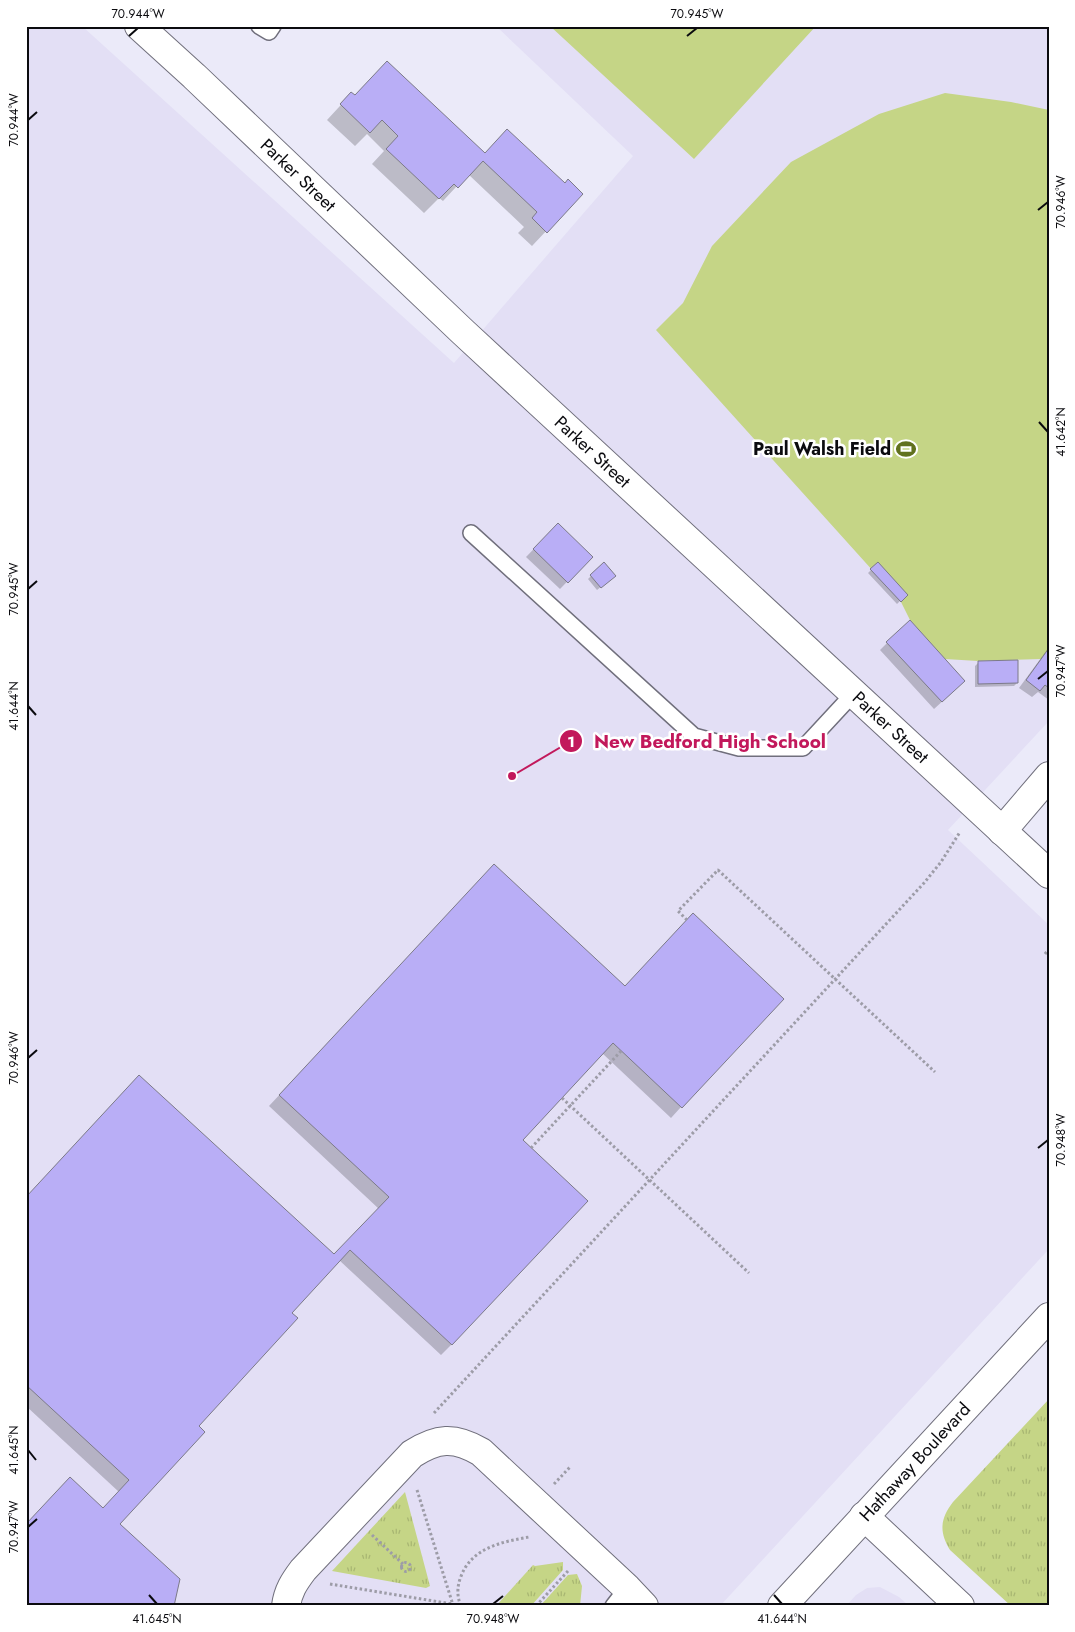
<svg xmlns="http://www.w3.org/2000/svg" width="1075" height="1632" viewBox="0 0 1075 1632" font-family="Jost,sans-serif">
  <defs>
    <pattern id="grass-tufts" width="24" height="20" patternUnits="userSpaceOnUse" patternTransform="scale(1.25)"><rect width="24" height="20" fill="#c5d586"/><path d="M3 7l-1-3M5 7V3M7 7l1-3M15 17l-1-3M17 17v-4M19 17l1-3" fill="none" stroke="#a8b672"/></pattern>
  </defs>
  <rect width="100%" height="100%" fill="#ebeaf9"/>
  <path fill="#e3dff5" d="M 26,26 L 82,26 L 454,363 L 633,156 L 496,26 L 1049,26 L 1049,721 L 948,830 L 1049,925 L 1049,1249 L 720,1606 L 26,1606 Z
    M 880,1587 L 899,1597 L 909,1606 L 846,1606 L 856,1595 L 867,1588 Z"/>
  <path fill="url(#grass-tufts)" d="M 1049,1399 L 1049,1606 L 1011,1606 L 950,1550 C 939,1532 940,1519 953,1502 Z
    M 405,1492 L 430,1586 L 426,1588 L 332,1571 Z
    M 563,1562 L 563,1570 L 531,1606 L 496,1606 L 533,1565 L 535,1566 Z
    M 577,1574 L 582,1586 L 580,1606 L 540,1606 L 568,1575 Z"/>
  <path fill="#c5d586" d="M 550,26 L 816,26 L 694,159 Z
    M 945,93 L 1011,102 L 1049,110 L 1049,648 L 1041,659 L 978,661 L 945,659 L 910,620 L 901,602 L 656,330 L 683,303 L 712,246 L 791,162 L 879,114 Z"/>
  <path fill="#0003" d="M 351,94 L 485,154 L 564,185 L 581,194 L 532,246 L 518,233 L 524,227 L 468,174 L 443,201 L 439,198 L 424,213 L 372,164 L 384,151 L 367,134 L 355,146 L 327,120 Z
    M 558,524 L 591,557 L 560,589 L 526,557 Z
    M 878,563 L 906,595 L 897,604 L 868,573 Z
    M 591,576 L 611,579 L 597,590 L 588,579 Z
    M 887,643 L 957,688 L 934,709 L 880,650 Z
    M 1049,647 L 1049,700 L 1038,692 L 1032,697 L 1019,688 Z
    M 978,663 L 1017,683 L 1014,686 L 975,687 L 975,666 Z
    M 483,877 L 681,1107 L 671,1118 L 602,1053 L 521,1140 L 452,1344 L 441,1355 L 339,1260 L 290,1313 L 119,1524 L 103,1509 L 119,1492 L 26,1406 L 26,1198 L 333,1256 L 379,1209 L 269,1106 Z"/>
  <path fill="#b9aef6" stroke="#7c7a88" d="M 387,61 L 485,153 L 507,129 L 565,183 L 568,179 L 583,194 L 547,233 L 532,218 L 537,212 L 483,161 L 458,188 L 454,184 L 439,199 L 386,149 L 398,136 L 382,120 L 370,133 L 340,104 L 351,92 L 355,95 Z
    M 558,523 L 593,557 L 568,583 L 533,549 Z
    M 604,562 L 616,576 L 601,588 L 590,575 Z
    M 878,562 L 908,595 L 901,602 L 870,569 Z
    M 910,620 L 965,681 L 942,702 L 886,642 Z
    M 1049,648 L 1049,688 L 1045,685 L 1040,691 L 1026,680 Z
    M 1018,660 L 1018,683 L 978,684 L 978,661 Z
    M 494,864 L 625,986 L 693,913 L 784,999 L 682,1108 L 613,1043 L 523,1140 L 588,1201 L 452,1345 L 350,1250 L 292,1313 L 298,1318 L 199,1426 L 205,1432 L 120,1524 L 180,1579 L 174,1606 L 26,1606 L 26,1524 L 70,1477 L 103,1508 L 129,1480 L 26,1385 L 26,1197 L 139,1075 L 334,1254 L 389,1197 L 279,1095 Z"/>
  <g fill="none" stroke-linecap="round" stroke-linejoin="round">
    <defs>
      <path id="service" d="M 259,26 L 269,32 L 273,26
        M 471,533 L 694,736 L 739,748 L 803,748 L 853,694
        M 613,1606 L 627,1588"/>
      <path id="minor" d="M 1002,831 L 1049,776
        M 864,1516 L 960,1606
        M 286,1606 C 288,1591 294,1582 303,1570 L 412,1454 C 437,1438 454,1436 481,1452 L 627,1588 L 644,1606"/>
      <g id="secondary">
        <path id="s1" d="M 139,26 L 194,76 L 463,332 L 1049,874"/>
        <path id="s2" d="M 782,1606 L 1049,1317"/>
      </g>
    </defs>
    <use href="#service" stroke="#706f7c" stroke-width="18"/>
    <use href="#minor" stroke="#706f7c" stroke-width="30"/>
    <use href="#secondary" stroke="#706f7c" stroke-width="30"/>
    <path stroke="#9d9ca7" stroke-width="3" stroke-dasharray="2.5 2.5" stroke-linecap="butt" d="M 687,920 L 678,911 L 718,870 L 935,1072
      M 1045,954 L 1049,949
      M 562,1098 L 749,1273
      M 531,1148 L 621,1051
      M 434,1413 L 924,883 L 941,862 L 960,832
      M 554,1484 L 571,1466
      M 417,1490 L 453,1605
      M 372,1535 L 403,1564
      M401.5 1567a4.5 4.5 0 1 1 9 0a4.5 4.5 0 1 1-9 0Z
      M 330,1584 L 452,1604
      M 461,1606 C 457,1597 457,1588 460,1579 C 470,1548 501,1542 529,1537
      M 536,1606 L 568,1571"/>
    <use href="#service" stroke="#fff" stroke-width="15"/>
    <use href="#minor" stroke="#fff" stroke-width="28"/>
    <use href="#secondary" stroke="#fff" stroke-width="28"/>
  </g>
  <path fill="none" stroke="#0b0b0f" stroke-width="2" d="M 129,36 L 138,28M 687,36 L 697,28M 28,120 L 37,112M 1038,210 L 1048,202M 1039,422 L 1048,432M 28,589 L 37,581M 1038,679 L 1048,671M 28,706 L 36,715M 28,1058 L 37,1050M 1038,1148 L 1048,1140M 28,1450 L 36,1460M 28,1527 L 37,1519M 149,1595 L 157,1604M 774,1595 L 782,1604M 493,1604 L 503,1596"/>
  <defs>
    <symbol id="stadium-bare" viewBox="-9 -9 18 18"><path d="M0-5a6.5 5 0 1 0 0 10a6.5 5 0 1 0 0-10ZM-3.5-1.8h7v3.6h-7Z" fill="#61711e" stroke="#fff" stroke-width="2.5" paint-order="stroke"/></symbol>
  </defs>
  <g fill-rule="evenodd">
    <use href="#stadium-bare" x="892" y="435" width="28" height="28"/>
  </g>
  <g text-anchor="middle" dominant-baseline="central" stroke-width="5" stroke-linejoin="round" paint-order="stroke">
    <g font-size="18" fill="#0b0b0f" stroke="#fff">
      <text stroke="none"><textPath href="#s1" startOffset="218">Parker Street</textPath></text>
      <text stroke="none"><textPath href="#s1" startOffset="622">Parker Street</textPath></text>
      <text stroke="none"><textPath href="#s1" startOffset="1028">Parker Street</textPath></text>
      <text stroke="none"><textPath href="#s2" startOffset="196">Hathaway Boulevard</textPath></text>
    </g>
    <g font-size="18" font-weight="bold" fill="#0b0b0f" stroke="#fff" text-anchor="end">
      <text x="891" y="449">Paul Walsh Field</text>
    </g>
  </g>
  <path fill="none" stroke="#c2185b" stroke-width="2" d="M512 776L571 741"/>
  <g fill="#c2185b" stroke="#fff" stroke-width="2">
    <circle cx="512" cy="776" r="5"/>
    <circle cx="571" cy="741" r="12"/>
  </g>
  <g font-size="15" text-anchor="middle" font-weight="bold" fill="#fff">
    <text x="571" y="747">1</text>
  </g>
  <g font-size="19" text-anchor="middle" font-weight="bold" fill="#c2185b" stroke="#fff" stroke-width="5" stroke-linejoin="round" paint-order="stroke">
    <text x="710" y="748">New Bedford High School</text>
  </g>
  <rect width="1075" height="1632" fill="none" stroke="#ffffff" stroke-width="55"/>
  <rect x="28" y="28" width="1020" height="1576" fill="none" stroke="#0b0b0f" stroke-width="2"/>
  <g font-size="12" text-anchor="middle" fill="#0b0b0f">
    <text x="138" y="18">70.944°W</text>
    <text x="697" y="18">70.945°W</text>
    <text transform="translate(14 120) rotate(-90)" y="4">70.944°W</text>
    <text transform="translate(1061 202) rotate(-90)" y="4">70.946°W</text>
    <text transform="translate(1061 432) rotate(-90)" y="4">41.642°N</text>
    <text transform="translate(14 589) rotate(-90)" y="4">70.945°W</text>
    <text transform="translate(1061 671) rotate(-90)" y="4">70.947°W</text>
    <text transform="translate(14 706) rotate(-90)" y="4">41.644°N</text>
    <text transform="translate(14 1058) rotate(-90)" y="4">70.946°W</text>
    <text transform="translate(1061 1140) rotate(-90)" y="4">70.948°W</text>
    <text transform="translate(14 1450) rotate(-90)" y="4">41.645°N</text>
    <text transform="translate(14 1527) rotate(-90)" y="4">70.947°W</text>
    <text x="157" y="1623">41.645°N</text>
    <text x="493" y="1623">70.948°W</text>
    <text x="782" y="1623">41.644°N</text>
  </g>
</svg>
